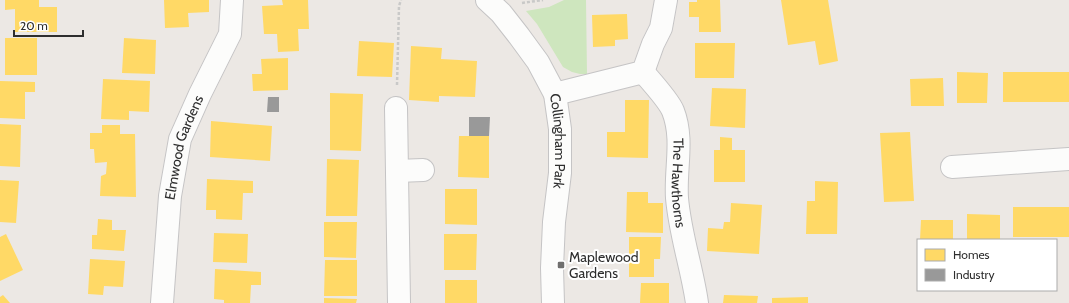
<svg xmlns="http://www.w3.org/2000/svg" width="1069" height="303" viewBox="0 0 1069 303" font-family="Cabin,sans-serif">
  <rect width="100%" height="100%" fill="#ece8e4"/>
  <path fill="#cee6be" d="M 564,0 L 586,0 L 587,74 L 580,74 L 572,72 L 563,67 L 537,24 L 526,11 L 549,7 Z"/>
  <path fill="#ffd966" d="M 5,0 L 39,0 L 39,7 L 57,7 L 57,32 L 15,32 L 15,9 L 5,10 Z
    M 164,0 L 209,0 L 209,12 L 188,13 L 189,27 L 165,28 Z
    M 282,0 L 308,0 L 309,29 L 298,29 L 299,51 L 278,52 L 277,34 L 264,34 L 262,6 L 283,5 Z
    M 697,0 L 720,0 L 721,32 L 699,32 L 699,17 L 689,17 L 689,2 L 697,2 Z
    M 781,0 L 828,0 L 838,61 L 819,65 L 815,41 L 788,45 Z
    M 627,14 L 628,39 L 615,40 L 615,46 L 593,47 L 592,15 Z
    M 5,38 L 37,38 L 37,75 L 5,75 Z
    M 124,38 L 156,40 L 155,74 L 122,73 Z
    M 359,41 L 394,43 L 392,77 L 357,76 Z
    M 695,43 L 735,43 L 734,78 L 695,78 Z
    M 411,46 L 442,48 L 441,59 L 477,61 L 475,97 L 439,96 L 439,102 L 409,100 Z
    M 288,58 L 288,90 L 253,91 L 252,74 L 262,74 L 261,59 Z
    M 957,72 L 988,73 L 987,103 L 957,103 Z
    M 1003,72 L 1069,72 L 1069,102 L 1003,102 Z
    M 943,78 L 944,106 L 911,106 L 910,79 Z
    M 103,79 L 150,81 L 149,112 L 129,111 L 129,120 L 101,119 Z
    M 0,81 L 35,82 L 35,92 L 25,92 L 25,119 L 0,118 Z
    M 712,88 L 746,89 L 745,128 L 710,126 Z
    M 330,93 L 363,94 L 361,151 L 330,150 Z
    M 625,100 L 649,100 L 648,158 L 607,157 L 607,132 L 625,132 Z
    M 211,121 L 272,126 L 270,161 L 210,157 Z
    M 0,124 L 21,125 L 20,167 L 0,166 Z
    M 102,125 L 120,125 L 120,134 L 135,134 L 136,197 L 100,196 L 101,176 L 106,174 L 107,162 L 95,163 L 94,149 L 90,149 L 90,133 L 102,133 Z
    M 910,132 L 914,201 L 884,202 L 880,133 Z
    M 459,136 L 489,136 L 489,178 L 458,177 Z
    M 720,137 L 732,138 L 732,150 L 745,150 L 745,182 L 714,182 L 714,150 L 720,150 Z
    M 327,159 L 359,160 L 357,216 L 326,216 Z
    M 207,179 L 253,181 L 253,193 L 243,193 L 242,220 L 216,219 L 216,210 L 206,210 Z
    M 0,180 L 19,181 L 16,223 L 0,222 Z
    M 815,181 L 838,182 L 837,234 L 806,234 L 807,201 L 815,201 Z
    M 445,189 L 477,189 L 477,225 L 445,224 Z
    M 627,192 L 648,192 L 648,203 L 663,203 L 663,233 L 626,232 Z
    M 731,203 L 762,205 L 759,254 L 707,251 L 708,228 L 723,229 L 724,222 L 730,222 Z
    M 1013,207 L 1069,207 L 1069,237 L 1013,237 Z
    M 967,214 L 1000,215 L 1000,240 L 967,240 Z
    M 98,219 L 112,220 L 112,230 L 126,230 L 124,251 L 92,249 L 92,235 L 97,235 Z
    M 921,220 L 953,220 L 953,240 L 920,240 Z
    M 324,222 L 357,222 L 356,258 L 324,257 Z
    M 214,233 L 248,234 L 247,263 L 213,262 Z
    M 6,234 L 23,270 L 0,281 L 0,237 Z
    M 444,234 L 477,234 L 476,270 L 444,270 Z
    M 629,237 L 661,237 L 660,259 L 654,259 L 654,277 L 629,277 Z
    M 90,259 L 125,261 L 123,287 L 104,286 L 103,295 L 88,294 Z
    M 325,260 L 357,260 L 357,296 L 324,296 Z
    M 215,269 L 261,272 L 261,285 L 251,285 L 250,303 L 224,303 L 224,300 L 214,299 Z
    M 445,280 L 477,280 L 477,303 L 445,303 Z
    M 641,283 L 669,283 L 669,303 L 640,303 Z
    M 3,295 L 10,303 L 0,303 L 0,297 Z
    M 724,295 L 758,296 L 757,303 L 723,303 Z
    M 808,297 L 808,303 L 772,303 L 772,298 Z
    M 324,298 L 357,299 L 356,303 L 324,303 Z"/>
  <path fill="#999" d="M 268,97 L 279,97 L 279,112 L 267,112 Z
    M 469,117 L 490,117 L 489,136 L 469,136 Z"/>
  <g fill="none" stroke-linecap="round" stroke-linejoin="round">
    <defs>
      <g id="minor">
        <path id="s1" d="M 487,0 L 501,13 L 519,36 L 538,62 L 555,94 L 560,129 L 560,173 L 554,222 L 552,268 L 553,303"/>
        <path id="s2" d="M 643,72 C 651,81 669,101 673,111 C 684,139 675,169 677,198 C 680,234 692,268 697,303"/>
        <path d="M 555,94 L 643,72 L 653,44 L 661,28 L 666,0"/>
        <path d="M 396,108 L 399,303"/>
        <path d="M 952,167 L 1069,159"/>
        <path d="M 397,171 L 423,170"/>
        <path id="s3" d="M 162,303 L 170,196 L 180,139 L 200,94 L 230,34 L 232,0"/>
      </g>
    </defs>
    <use href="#minor" stroke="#c5c4c5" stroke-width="24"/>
    <path stroke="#c9c9c8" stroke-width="2.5" stroke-dasharray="3 2" stroke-linecap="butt" d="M 522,3 L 543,0
      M 397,85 L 399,6 L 401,0"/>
    <use href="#minor" stroke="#fcfcfb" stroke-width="22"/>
  </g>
  <rect fill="#706f6e" stroke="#fff" stroke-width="1.5" x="557" y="261" width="8" height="8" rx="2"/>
  <g text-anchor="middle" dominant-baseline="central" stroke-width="4" stroke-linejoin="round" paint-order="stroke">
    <g font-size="14" fill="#2e2e2e" stroke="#fff">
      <text stroke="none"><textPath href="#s1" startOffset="164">Collingham Park</textPath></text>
      <text stroke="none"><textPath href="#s3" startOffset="158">Elmwood Gardens</textPath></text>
      <text stroke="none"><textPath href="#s2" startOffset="122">The Hawthorns</textPath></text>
    </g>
    <g font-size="14" fill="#2e2e2e" stroke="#fff" text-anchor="start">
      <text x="569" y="257">Maplewood<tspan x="569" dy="16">Gardens</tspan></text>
    </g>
  </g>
  <rect x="917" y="239" width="140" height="52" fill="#ffffff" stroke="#ababab"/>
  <rect x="925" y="249" width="20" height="12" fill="#ffd966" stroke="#ababab"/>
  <text x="953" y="259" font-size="12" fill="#2e2e2e">Homes</text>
  <rect x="925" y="269" width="20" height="12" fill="#999999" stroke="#ababab"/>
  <text x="953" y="279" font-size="12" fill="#2e2e2e">Industry</text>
  <path d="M14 30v6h69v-6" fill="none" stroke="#2e2e2e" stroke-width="2"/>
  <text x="20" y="30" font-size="12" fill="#2e2e2e" stroke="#ffffff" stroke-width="3" paint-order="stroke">20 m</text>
</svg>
